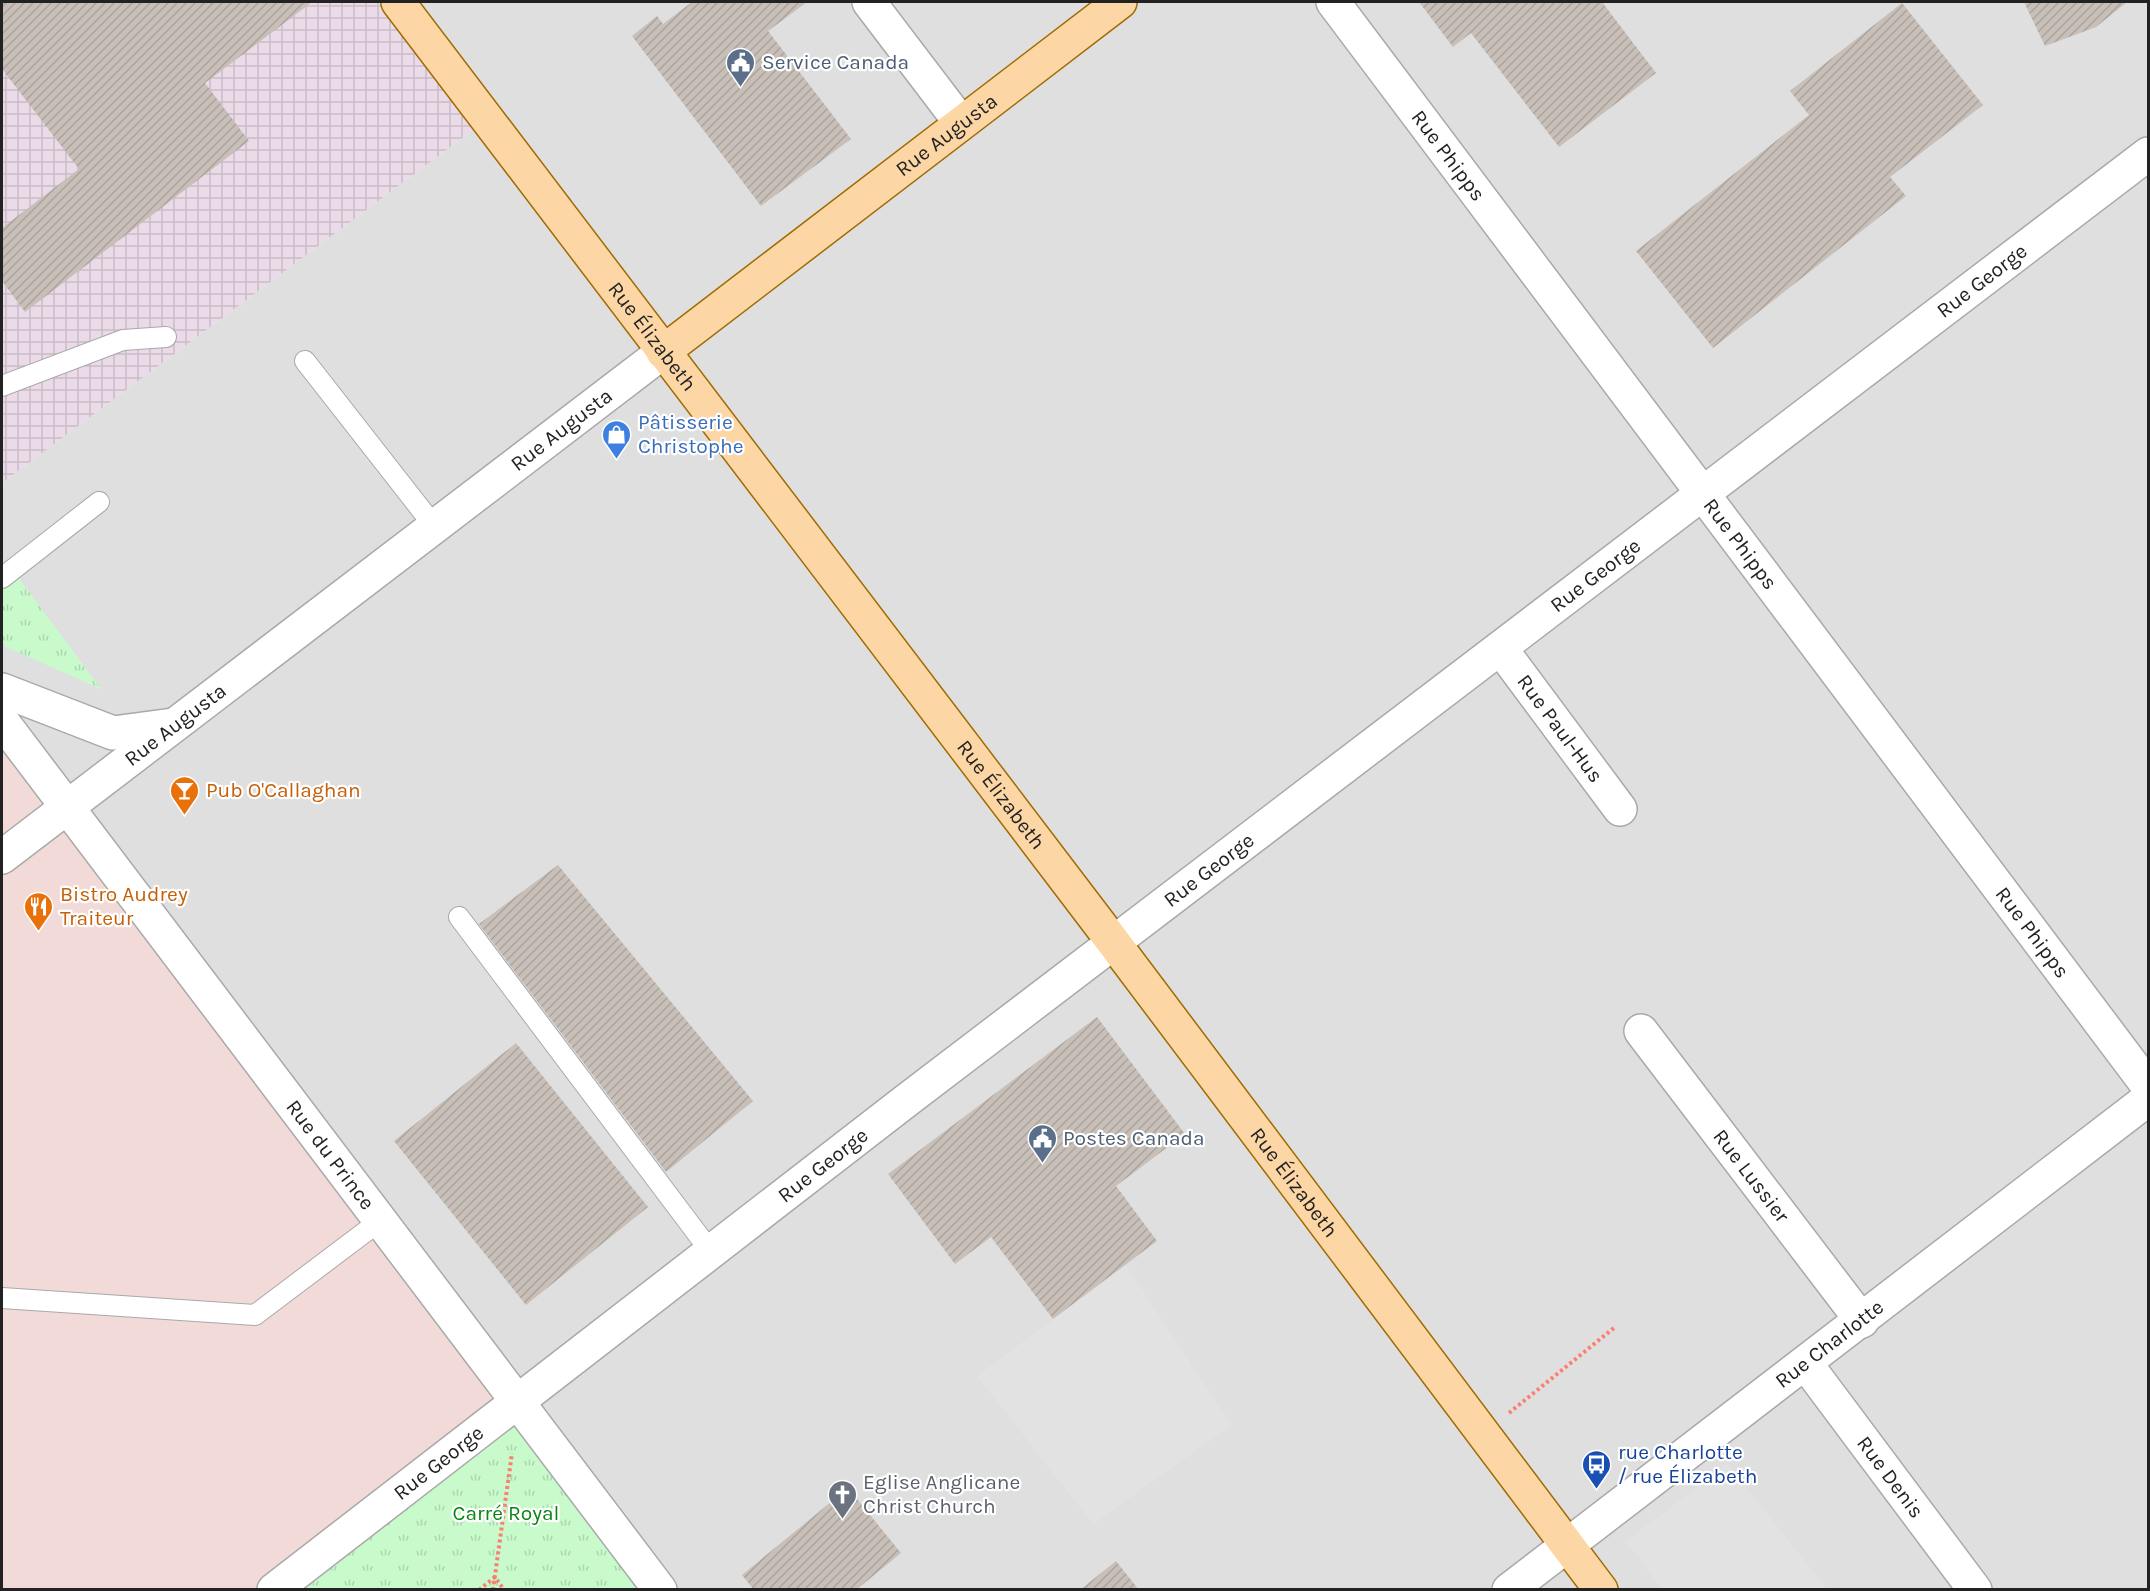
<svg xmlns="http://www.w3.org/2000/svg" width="2150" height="1591" viewBox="0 0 2150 1591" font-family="Karla,sans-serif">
  <defs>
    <pattern id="industrial-grid" width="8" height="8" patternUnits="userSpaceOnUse" patternTransform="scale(1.5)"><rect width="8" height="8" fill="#ebdbe8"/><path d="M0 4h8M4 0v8" fill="none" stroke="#c9bcc7"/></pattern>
    <pattern id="park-tufts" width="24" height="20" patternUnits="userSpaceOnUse" patternTransform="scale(1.5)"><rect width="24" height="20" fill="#c8facc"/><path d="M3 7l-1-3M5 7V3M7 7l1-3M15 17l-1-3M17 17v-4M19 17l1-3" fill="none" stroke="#acd6af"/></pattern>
    <pattern id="building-hatch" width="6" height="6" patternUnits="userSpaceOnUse" patternTransform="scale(1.5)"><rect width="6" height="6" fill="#c7bfb8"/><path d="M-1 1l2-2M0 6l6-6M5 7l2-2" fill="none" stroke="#aba49e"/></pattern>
  </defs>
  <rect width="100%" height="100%" fill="#f2efe9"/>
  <path fill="#e0dfdf" d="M 378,2 L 2148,2 L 2148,1589 L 661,1589 L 2,704 L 2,483 L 477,127 Z"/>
  <path fill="#f2dad9" d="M 2,705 L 521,1406 L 277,1589 L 2,1589 Z"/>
  <path fill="url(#industrial-grid)" d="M 2,2 L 378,2 L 477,127 L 2,483 Z"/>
  <path fill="url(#park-tufts)" d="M 18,577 L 101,689 L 6,647 L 2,640 L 2,590 Z
    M 521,1406 L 660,1590 L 283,1590 Z"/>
  <path fill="#e2e2e2" d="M 1126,1265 L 1232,1425 L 1093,1524 L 977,1376 Z
    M 1728,1464 L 1827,1589 L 1662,1589 L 1626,1541 Z"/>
  <path fill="url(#building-hatch)" d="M 2,2 L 312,2 L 205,83 L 249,141 L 25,312 L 2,281 L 2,228 L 79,169 L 2,69 Z
    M 692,2 L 807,2 L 768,31 L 851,139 L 761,206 L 632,36 L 657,16 L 663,24 Z
    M 1419,2 L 1602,2 L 1656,73 L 1559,147 L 1471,33 L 1453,47 Z
    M 2024,2 L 2127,2 L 2096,27 L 2045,46 Z
    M 1902,3 L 1983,105 L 1890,177 L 1906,196 L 1713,348 L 1636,251 L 1809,115 L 1790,91 Z
    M 558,865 L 753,1101 L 666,1172 L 479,924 Z
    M 1097,1017 L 1185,1134 L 1116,1186 L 1157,1241 L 1053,1319 L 991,1237 L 955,1264 L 888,1174 Z
    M 516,1043 L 648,1207 L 526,1305 L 394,1141 Z
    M 848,1488 L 901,1553 L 856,1590 L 754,1590 L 742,1575 Z
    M 1116,1561 L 1139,1590 L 1080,1590 Z"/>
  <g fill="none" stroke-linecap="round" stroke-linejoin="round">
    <defs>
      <path id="service" d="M 305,361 L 434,526
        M 2,386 L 123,340 L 166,337
        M 2,578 L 99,502
        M 459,917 L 711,1252
        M 2,1298 L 255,1315 L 381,1220"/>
      <g id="minor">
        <path d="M 869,2 L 961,123"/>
        <path id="s1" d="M 1333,2 L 2148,1086"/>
        <path id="s2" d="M 1501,649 L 1620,809"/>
        <path d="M 2,690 L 113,733 L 173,725"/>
        <path id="s3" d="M 2,721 L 660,1590"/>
        <path id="s4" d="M 2,857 L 663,352"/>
        <path id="s5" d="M 1641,1031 L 1862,1321"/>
        <path id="s6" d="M 1806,1364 L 1975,1590"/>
        <path id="s7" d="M 274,1590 L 907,1100 L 2148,154"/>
        <path id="s8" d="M 1509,1590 L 2148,1099"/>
      </g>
      <g id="primary">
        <path id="s9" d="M 398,2 L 1114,943 L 1601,1590"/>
        <path id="s10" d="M 663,352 L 1120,2"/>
      </g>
    </defs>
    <use href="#service" stroke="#a9a9a9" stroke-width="22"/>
    <use href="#minor" stroke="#a9a9a9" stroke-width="36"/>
    <use href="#primary" stroke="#a06b00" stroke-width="36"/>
    <path stroke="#fa8072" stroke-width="4" stroke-dasharray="3 3" stroke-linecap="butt" d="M 1509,1413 L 1615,1327
      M 479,1590 L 495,1577 L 504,1590
      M 493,1590 L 512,1453"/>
    <use href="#service" stroke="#fff" stroke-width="20"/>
    <use href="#minor" stroke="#fff" stroke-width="33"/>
    <use href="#primary" stroke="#fcd6a4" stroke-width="33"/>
  </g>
  <defs>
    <symbol id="civic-pin" viewBox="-11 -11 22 30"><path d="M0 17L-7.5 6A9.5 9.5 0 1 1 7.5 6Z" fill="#5c6f8a" stroke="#fff"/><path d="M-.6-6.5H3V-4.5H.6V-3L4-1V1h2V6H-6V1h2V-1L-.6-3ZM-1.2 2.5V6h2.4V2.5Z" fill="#fff"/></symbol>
    <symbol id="shop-pin" viewBox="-11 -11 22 30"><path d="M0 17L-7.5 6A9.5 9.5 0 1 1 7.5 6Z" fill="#3f7fe0" stroke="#fff"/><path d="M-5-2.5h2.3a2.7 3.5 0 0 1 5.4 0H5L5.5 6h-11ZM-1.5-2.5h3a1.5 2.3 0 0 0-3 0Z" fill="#fff"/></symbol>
    <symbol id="bar-pin" viewBox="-11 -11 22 30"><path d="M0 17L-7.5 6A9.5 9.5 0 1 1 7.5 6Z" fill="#e8710a" stroke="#fff"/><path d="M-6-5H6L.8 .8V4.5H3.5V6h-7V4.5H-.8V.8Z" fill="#fff"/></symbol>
    <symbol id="restaurant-pin" viewBox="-11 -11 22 30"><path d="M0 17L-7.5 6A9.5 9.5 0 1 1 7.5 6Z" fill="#e8710a" stroke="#fff"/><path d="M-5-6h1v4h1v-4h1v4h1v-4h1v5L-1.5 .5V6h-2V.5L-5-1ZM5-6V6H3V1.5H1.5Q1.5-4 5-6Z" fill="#fff"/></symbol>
    <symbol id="bus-pin" viewBox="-11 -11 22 30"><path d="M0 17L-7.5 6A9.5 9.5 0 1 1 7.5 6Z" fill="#1a4fb4" stroke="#fff"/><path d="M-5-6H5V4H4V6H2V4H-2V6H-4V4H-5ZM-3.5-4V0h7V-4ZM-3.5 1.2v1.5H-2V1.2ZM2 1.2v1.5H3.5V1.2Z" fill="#fff"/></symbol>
    <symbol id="church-pin" viewBox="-11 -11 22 30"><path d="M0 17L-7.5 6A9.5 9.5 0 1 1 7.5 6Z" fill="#6b7280" stroke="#fff"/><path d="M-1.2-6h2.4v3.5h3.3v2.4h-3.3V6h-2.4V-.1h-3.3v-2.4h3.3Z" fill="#fff"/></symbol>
  </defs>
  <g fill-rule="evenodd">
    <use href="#civic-pin" x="724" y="46" width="33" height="45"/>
    <use href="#shop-pin" x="600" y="418" width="33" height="45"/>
    <use href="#bar-pin" x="168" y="774" width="33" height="45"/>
    <use href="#restaurant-pin" x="22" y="890" width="33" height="45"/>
    <use href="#civic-pin" x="1026" y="1122" width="33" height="45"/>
    <use href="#bus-pin" x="1580" y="1448" width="33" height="45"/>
    <use href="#church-pin" x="826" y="1478" width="33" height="45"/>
  </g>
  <g text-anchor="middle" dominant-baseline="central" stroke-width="4.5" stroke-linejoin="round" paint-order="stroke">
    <g font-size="21" fill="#4e5e75" stroke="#fff" text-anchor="start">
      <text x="762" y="62">Service Canada</text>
      <text x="1063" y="1138">Postes Canada</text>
    </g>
    <g font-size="21" fill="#222" stroke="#fff">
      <text stroke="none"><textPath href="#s10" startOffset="357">Rue Augusta</textPath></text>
      <text stroke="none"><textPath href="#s1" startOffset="192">Rue Phipps</textPath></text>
      <text stroke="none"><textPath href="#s7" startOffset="2152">Rue George</textPath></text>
      <text stroke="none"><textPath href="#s9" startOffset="420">Rue Élizabeth</textPath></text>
      <text stroke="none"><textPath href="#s4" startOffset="704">Rue Augusta</textPath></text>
      <text stroke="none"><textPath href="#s1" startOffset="678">Rue Phipps</textPath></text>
      <text stroke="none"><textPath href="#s7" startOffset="1666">Rue George</textPath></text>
      <text stroke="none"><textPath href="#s4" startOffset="218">Rue Augusta</textPath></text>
      <text stroke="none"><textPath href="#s2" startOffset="99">Rue Paul-Hus</textPath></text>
      <text stroke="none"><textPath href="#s9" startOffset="996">Rue Élizabeth</textPath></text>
      <text stroke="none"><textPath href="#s7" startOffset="1180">Rue George</textPath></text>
      <text stroke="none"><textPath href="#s1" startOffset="1164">Rue Phipps</textPath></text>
      <text stroke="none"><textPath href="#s3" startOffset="544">Rue du Prince</textPath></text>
      <text stroke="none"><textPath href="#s7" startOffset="694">Rue George</textPath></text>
      <text stroke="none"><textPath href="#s5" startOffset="182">Rue Lussier</textPath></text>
      <text stroke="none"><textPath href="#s9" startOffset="1482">Rue Élizabeth</textPath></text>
      <text stroke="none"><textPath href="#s8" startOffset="404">Rue Charlotte</textPath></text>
      <text stroke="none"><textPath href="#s7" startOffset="208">Rue George</textPath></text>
      <text stroke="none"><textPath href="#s6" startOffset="141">Rue Denis</textPath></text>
    </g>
    <g font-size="21" fill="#366cbe" stroke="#fff" text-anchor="start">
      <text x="638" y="422">Pâtisserie<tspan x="638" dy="24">Christophe</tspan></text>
    </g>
    <g font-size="21" fill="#c56008" stroke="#fff" text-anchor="start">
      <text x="206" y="790">Pub O'Callaghan</text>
      <text x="60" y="894">Bistro Audrey<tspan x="60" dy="24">Traiteur</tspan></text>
    </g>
    <g font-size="21" fill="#164399" stroke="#fff" text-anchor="start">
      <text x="1618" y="1452">rue Charlotte<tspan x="1618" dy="24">/ rue Élizabeth</tspan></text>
    </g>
    <g font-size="21" fill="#5b616d" stroke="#fff" text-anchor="start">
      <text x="863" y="1482">Eglise Anglicane<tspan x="863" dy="24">Christ Church</tspan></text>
    </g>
    <g font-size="21" fill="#0c8416" stroke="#fff">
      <text x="506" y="1513">Carré Royal</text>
    </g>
  </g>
  <rect width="2150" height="1591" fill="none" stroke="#222222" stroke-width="6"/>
</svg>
